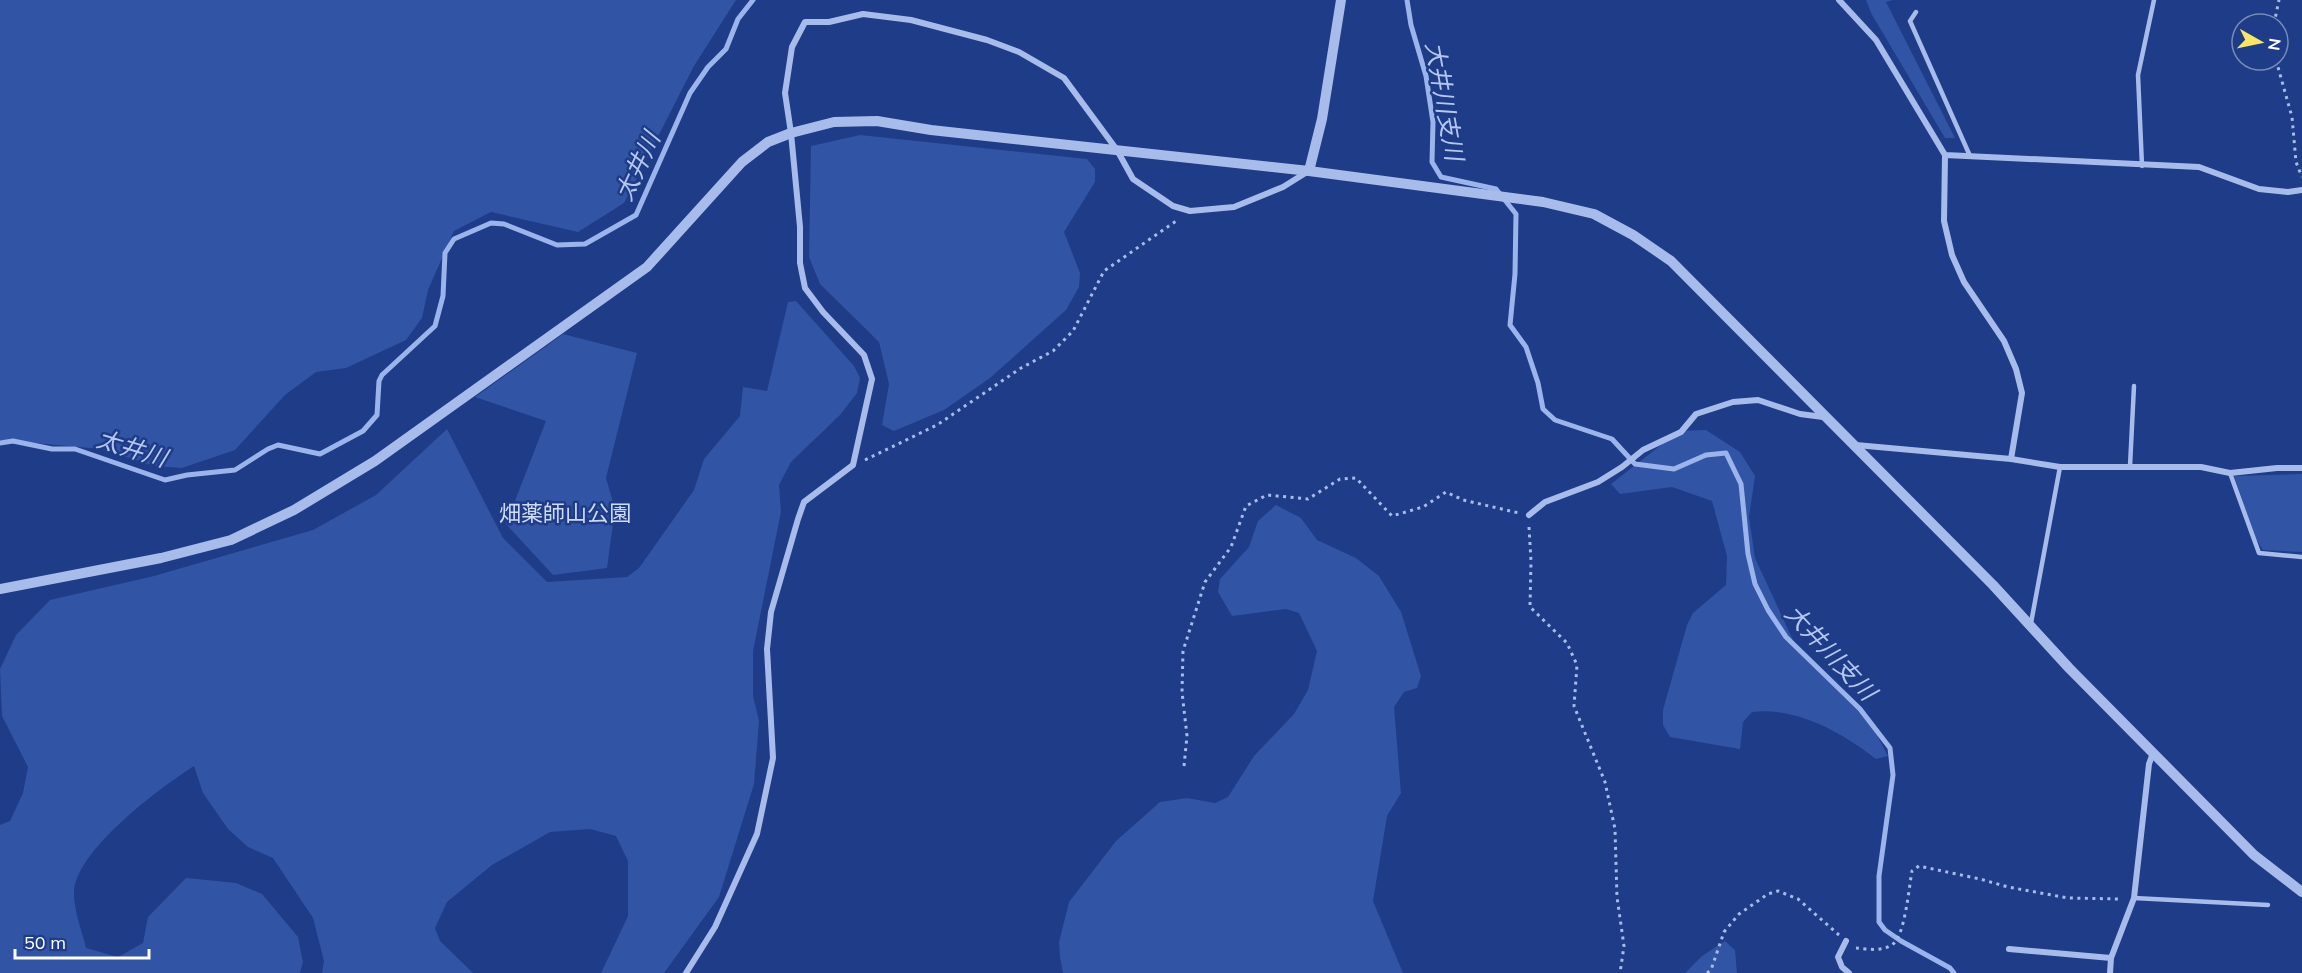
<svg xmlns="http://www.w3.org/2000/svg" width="2302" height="973" viewBox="0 0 2302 973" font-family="Mulish,'Noto Sans JP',sans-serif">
  <rect width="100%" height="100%" fill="#1e3c87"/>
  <path fill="#3254a5" d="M 0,0 L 736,0 L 694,66 L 624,203 L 578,232 L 491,212 L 454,231 L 428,290 L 422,318 L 406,340 L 346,368 L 316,372 L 285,395 L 235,450 L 182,468 L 154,466 L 102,449 L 0,440 Z
    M 1866,0 L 1893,0 L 1886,2 L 1955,138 L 1945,138 L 1871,13 Z
    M 860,135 L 1087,159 L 1095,169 L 1095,182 L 1064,232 L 1080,273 L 1079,287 L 1066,310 L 990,378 L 944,410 L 894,431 L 882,425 L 889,384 L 879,342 L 820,284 L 809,257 L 811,146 Z
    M 796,301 L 854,366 L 860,378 L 857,393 L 840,415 L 791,462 L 779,485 L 781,512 L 753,651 L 753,696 L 759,721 L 754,784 L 719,897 L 664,973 L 601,973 L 628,916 L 628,861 L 616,836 L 590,829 L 550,832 L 492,865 L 447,902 L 435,928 L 440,941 L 473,973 L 322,973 L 324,961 L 313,918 L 273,858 L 248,847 L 228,829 L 203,793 L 194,766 C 161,787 73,852 74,894 C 74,911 82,931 86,948 L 118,957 L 143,943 L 148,917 L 186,878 L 236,883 L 262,894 L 298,937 L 303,962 L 300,973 L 0,973 L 0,825 L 10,821 L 23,793 L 28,767 L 2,716 L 0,669 L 16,635 L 50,600 L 154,576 L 313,530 L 376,495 L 447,429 L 503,538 L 547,582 L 627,577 L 639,568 L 694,490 L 704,459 L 740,416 L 743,387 L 767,391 L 788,302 Z
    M 563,334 L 637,353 L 606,478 L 615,509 L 607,568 L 553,575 L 506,524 L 546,421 L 475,397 Z
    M 1706,430 L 1740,452 L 1755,476 L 1749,517 L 1755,558 L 1798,651 L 1862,707 L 1888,756 L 1876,759 C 1841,732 1797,707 1752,712 L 1743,722 L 1740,749 L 1670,737 L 1663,725 L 1663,710 L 1687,625 L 1693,613 L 1726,585 L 1727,556 L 1712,501 L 1672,487 L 1620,494 L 1611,484 L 1679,431 Z
    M 2302,474 L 2302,552 L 2263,550 L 2256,539 L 2234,476 Z
    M 1276,505 L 1301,518 L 1317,540 L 1356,558 L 1379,576 L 1401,612 L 1421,676 L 1417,688 L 1404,692 L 1394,707 L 1401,793 L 1387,816 L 1373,901 L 1403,973 L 1063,973 L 1060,957 L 1059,942 L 1069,902 L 1116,841 L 1160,802 L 1187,798 L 1215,803 L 1228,797 L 1254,756 L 1294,714 L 1308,690 L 1317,651 L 1299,613 L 1286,609 L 1232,616 L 1218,592 L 1220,579 L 1249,547 L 1258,521 Z
    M 1725,941 L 1735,950 L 1737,973 L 1685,973 L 1702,956 Z"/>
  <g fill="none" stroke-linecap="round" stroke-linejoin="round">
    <path stroke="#9bb4ec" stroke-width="5" d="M 1407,0 L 1411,25 L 1426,76 L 1433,122 L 1432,162 L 1441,177 L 1496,189 L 1516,214 L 1515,274 L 1510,325 L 1526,347 L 1538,383 L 1543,409 L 1555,420 L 1612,439 L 1635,464 L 1674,469 L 1706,455 L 1726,453 L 1741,484 L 1748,554 L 1755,584 L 1768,610 L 1786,637 L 1860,709 L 1890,748 L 1893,775 L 1879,876 L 1879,922 L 1885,930 L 1901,941 L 1950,968 L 1954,973
      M 0,443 L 13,441 L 52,449 L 75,449 L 165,480 L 187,475 L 235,470 L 268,449 L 278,445 L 320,454 L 363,431 L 377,415 L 379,381 L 382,375 L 435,326 L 443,296 L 445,253 L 454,239 L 491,223 L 504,224 L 557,245 L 585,244 L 636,215 L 690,93 L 708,67 L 726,49 L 738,19 L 753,0"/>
    <path stroke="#a8bceb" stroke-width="3" stroke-dasharray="3 4.5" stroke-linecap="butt" d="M 2274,24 L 2279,0
      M 2276,60 L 2292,117 L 2296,162 L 2302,177
      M 865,460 L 937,425 L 1021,368 L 1053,351 L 1073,331 L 1104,271 L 1179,219
      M 1529,527 L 1531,561 L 1530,607 L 1567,643 L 1577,665 L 1574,706 L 1605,782 L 1615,829 L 1617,897 L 1624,946 L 1620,973
      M 1184,766 L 1187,736 L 1182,692 L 1183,651 L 1205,582 L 1231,547 L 1246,506 L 1267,495 L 1308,499 L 1340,479 L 1356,478 L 1392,516 L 1423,507 L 1446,492 L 1463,500 L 1519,513
      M 1856,948 C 1867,949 1883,952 1893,944 C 1905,935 1909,887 1912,871 L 1919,866 L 1980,879 L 2008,887 L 2068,898 L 2121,899
      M 1707,973 L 1711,970 L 1724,932 L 1739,914 L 1768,894 L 1778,891 L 1798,899 L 1839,935"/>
    <path stroke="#a8bceb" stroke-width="4.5" d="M 1916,12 L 1910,21 L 1970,156
      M 2142,166 L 2138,75 L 2154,0
      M 2130,466 L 2134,386
      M 2230,473 L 2259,553 L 2302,557
      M 2031,623 L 2060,467
      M 2134,898 L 2268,905"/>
    <path stroke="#a8bceb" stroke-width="6" d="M 1839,0 L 1876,40 L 1945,155 L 1944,221 L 1952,255 L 1964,282 L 2004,341 L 2016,369 L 2022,393 L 2011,459
      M 1945,155 L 2199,167 L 2259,189 L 2288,192 L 2302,190
      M 1856,445 L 2011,459 L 2060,467 L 2201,467 L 2230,473 L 2277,468 L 2302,468
      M 1529,515 L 1545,502 L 1598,482 L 1622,467 L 1643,450 L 1681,432 L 1696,414 L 1733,402 L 1758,400 L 1800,414 L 1823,417
      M 1846,941 L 1838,957 L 1842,967 L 1849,973
      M 2009,949 L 2111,958
      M 686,973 L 715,927 L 757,834 L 773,758 L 767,649 L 771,612 L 798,519 L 804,502 L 853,465 L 872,379 L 864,355 L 823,312 L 805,288 L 800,263 L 800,227 L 791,133 L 785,93 L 792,47 L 805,22 L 829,22 L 863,14 L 911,20 L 987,40 L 1019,52 L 1064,78 L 1117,150 L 1133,179 L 1173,206 L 1190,211 L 1234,207 L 1283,187 L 1307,172
      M 2110,973 L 2111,958 L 2134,898 L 2149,764 L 2153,753"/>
    <path stroke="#a8bceb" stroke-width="10" d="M 1309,171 L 1322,119 L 1341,0
      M 0,589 L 161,558 L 231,540 L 294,510 L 375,461 L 647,267 L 742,162 L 768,142 L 791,133 L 834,122 L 877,121 L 931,130 L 1309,171 L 1543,202 L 1594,214 L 1633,235 L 1671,261 L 1993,585 L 2069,668 L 2254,855 L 2302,892"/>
  </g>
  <g text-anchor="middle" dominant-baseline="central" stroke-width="5" stroke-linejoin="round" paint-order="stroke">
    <g font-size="22" fill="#cddaf8" stroke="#1e3c87">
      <text x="565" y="513">畑薬師山公園</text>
    </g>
    <g font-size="24" font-style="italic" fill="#b4c6f2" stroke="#1e3c87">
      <text transform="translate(1445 101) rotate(80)">大井川支川</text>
      <text transform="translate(637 166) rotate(-65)">太井川</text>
      <text transform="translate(132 448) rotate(17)">太井川</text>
      <text transform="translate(1831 652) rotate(47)">大井川支川</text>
    </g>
  </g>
  <g transform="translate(2260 42) rotate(99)"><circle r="28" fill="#1e3c87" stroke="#788ab7" stroke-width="1.5"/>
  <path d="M0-4.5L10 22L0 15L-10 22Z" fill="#f9e667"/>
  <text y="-9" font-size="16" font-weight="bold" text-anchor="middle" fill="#ffffff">N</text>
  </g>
  <path d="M15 949v9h134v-9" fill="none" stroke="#ffffff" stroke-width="3"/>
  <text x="24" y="949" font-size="18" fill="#ffffff" stroke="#1e3c87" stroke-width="4.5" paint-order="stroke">50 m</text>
</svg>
